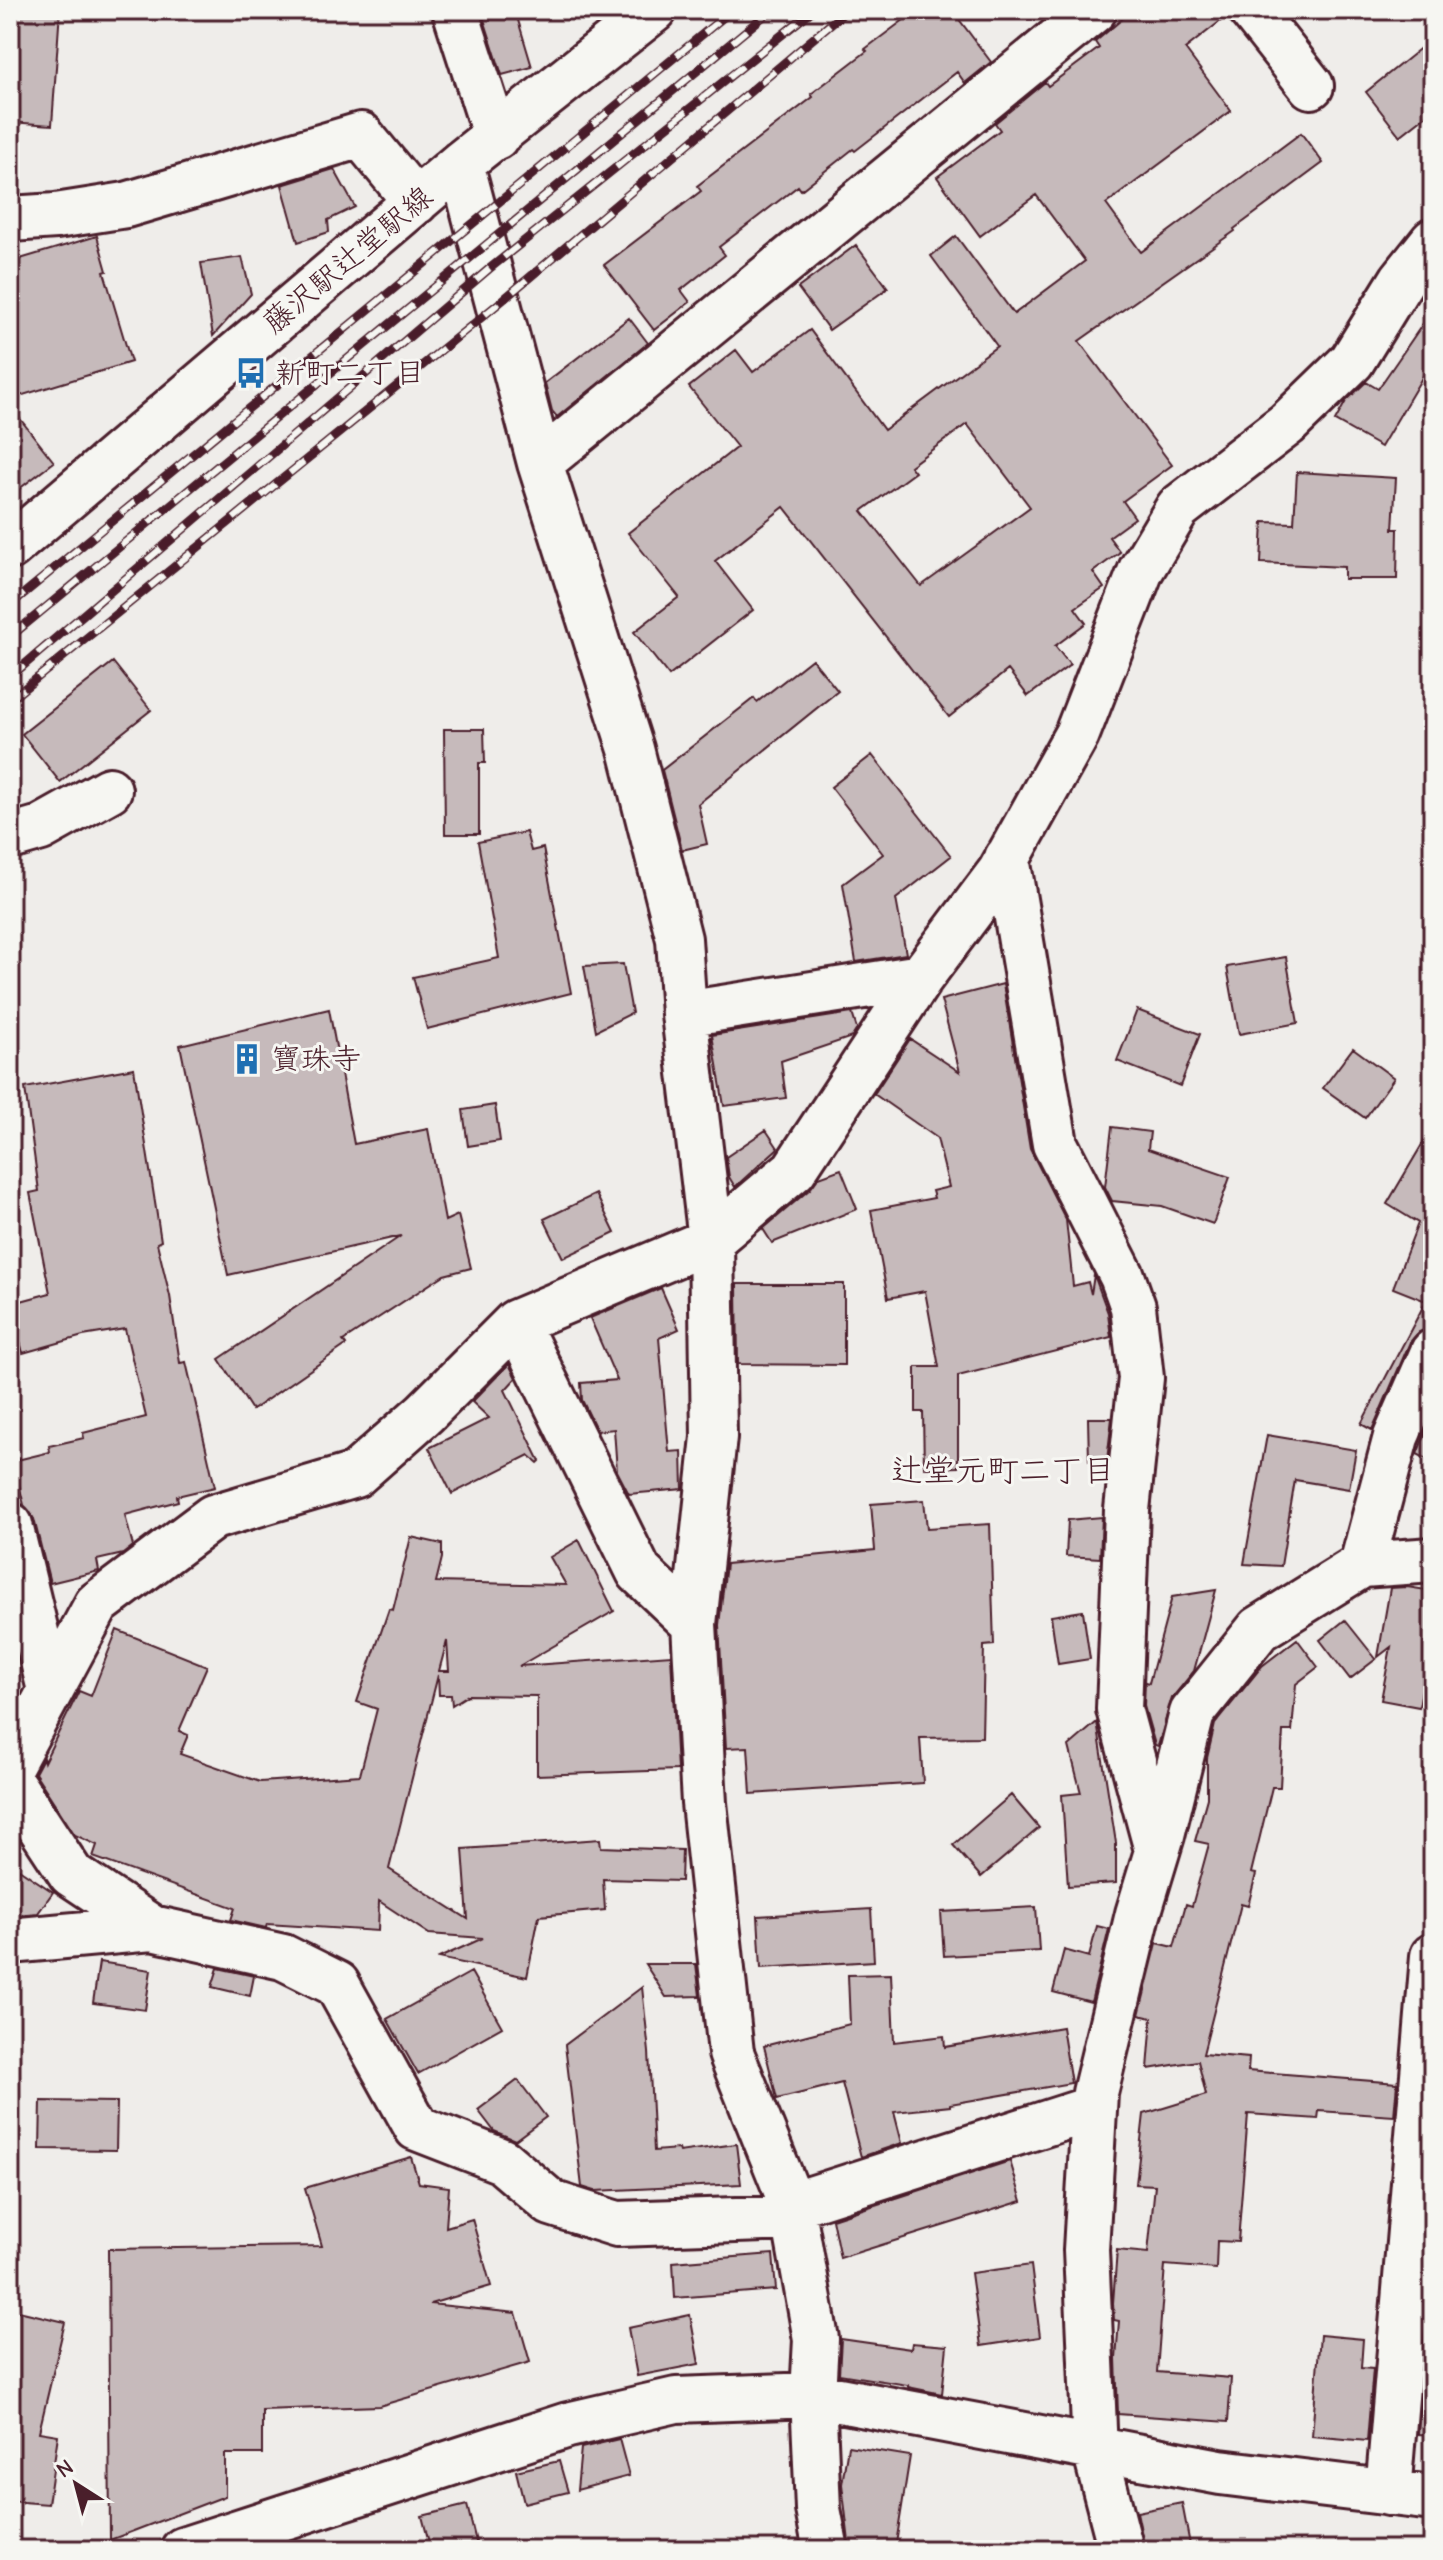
<svg xmlns="http://www.w3.org/2000/svg" width="1443" height="2560" viewBox="0 0 1443 2560" font-family="'Comic Neue','Klee One',sans-serif">
  <rect width="100%" height="100%" fill="#efedea"/>
  <filter id="ink" filterUnits="userSpaceOnUse"><feTurbulence type="fractalNoise" baseFrequency=".0125" numOctaves="2"/><feDisplacementMap in="SourceGraphic" scale="16" xChannelSelector="R" yChannelSelector="G"/><feConvolveMatrix kernelMatrix="1 2 1 2 8 2 1 2 1" color-interpolation-filters="sRGB"/></filter>
  <g filter="url(#ink)">
    <path fill="#c6babb" stroke="#4a1f2b" stroke-width="2" fill-rule="evenodd" d="M 10,10 L 60,10 L 52,125 L 10,122 Z
      M 481,10 L 515,10 L 532,67 L 502,75 Z
      M 917,10 L 952,10 L 991,62 L 965,83 L 957,72 L 855,151 L 853,149 L 801,190 L 798,186 L 719,247 L 725,255 L 681,290 L 690,302 L 654,330 L 604,265 L 701,191 L 697,186 L 813,97 L 811,94 L 867,51 L 865,49 Z
      M 1133,10 L 1227,10 L 1227,16 L 1185,49 L 1231,111 L 1106,204 L 1141,252 L 1301,133 L 1323,163 L 1234,229 L 1235,231 L 1079,341 L 1172,465 L 1123,501 L 1135,518 L 1109,537 L 1120,552 L 1093,572 L 1104,588 L 1075,608 L 1086,623 L 1055,646 L 1070,665 L 1028,696 L 1008,670 L 949,717 L 784,507 L 715,561 L 753,610 L 669,676 L 634,632 L 679,597 L 628,533 L 737,447 L 689,387 L 736,350 L 753,372 L 810,330 L 884,430 L 997,346 L 931,256 L 956,236 L 1014,314 L 1085,261 L 1036,195 L 980,236 L 937,177 L 1000,130 L 995,123 L 1045,82 L 1048,86 L 1099,48 L 1095,42 ZM 967,424 L 1030,507 L 921,586 L 862,511 L 915,472 L 910,466 Z
      M 1433,38 L 1433,110 L 1400,136 L 1366,92 Z
      M 334,169 L 355,207 L 328,220 L 329,232 L 298,242 L 282,185 Z
      M 97,236 L 107,271 L 104,272 L 131,362 L 10,399 L 10,262 Z
      M 856,245 L 888,288 L 829,330 L 798,288 Z
      M 242,257 L 251,294 L 213,336 L 201,263 Z
      M 1433,309 L 1433,359 L 1381,447 L 1335,421 L 1346,401 L 1366,382 L 1378,389 Z
      M 629,318 L 648,343 L 557,417 L 552,411 L 545,383 Z
      M 10,406 L 54,462 L 10,496 Z
      M 1297,472 L 1396,478 L 1393,529 L 1398,529 L 1397,579 L 1344,579 L 1344,567 L 1261,563 L 1263,522 L 1294,523 Z
      M 812,659 L 838,691 L 698,804 L 707,844 L 682,850 L 662,770 L 754,698 L 757,702 Z
      M 113,662 L 151,710 L 60,782 L 22,734 Z
      M 444,729 L 484,729 L 485,763 L 479,763 L 479,834 L 445,834 Z
      M 872,755 L 951,856 L 896,899 L 906,954 L 856,962 L 843,884 L 883,854 L 831,787 Z
      M 526,832 L 531,851 L 543,848 L 571,993 L 427,1029 L 413,977 L 499,958 L 478,842 Z
      M 1286,957 L 1298,1023 L 1239,1034 L 1227,967 Z
      M 623,964 L 632,1013 L 596,1031 L 584,966 Z
      M 1003,984 L 1030,1149 L 1066,1220 L 1073,1286 L 1088,1282 L 1091,1294 L 1094,1275 L 1108,1313 L 1111,1337 L 958,1376 L 958,1467 L 924,1468 L 923,1412 L 916,1412 L 916,1367 L 939,1367 L 925,1291 L 888,1298 L 871,1210 L 934,1198 L 932,1191 L 949,1187 L 937,1138 L 874,1094 L 910,1039 L 960,1072 L 941,1000 Z
      M 329,1009 L 354,1144 L 428,1129 L 445,1221 L 458,1215 L 471,1268 L 444,1275 L 343,1341 L 346,1345 L 252,1410 L 219,1359 L 401,1236 L 228,1275 L 180,1045 Z
      M 1137,1010 L 1200,1034 L 1180,1086 L 1117,1061 Z
      M 852,1013 L 857,1029 L 852,1037 L 781,1061 L 786,1098 L 724,1106 L 712,1035 Z
      M 1353,1048 L 1394,1078 L 1365,1118 L 1323,1088 Z
      M 134,1068 L 161,1241 L 157,1243 L 170,1296 L 180,1363 L 186,1362 L 215,1487 L 177,1496 L 178,1501 L 125,1515 L 133,1546 L 123,1554 L 97,1560 L 99,1571 L 50,1583 L 34,1519 L 24,1505 L 13,1461 L 50,1452 L 49,1446 L 84,1438 L 83,1433 L 146,1417 L 125,1329 L 83,1336 L 23,1353 L 10,1304 L 50,1293 L 30,1193 L 39,1191 L 25,1088 Z
      M 495,1105 L 500,1141 L 468,1146 L 463,1110 Z
      M 1433,1126 L 1433,1327 L 1419,1332 L 1410,1342 L 1372,1430 L 1361,1424 L 1426,1301 L 1393,1288 L 1418,1223 L 1387,1204 Z
      M 1112,1127 L 1150,1132 L 1148,1149 L 1230,1177 L 1213,1224 L 1162,1206 L 1112,1201 L 1105,1187 Z
      M 766,1130 L 778,1148 L 735,1187 L 729,1177 L 726,1157 Z
      M 841,1169 L 857,1209 L 772,1243 L 763,1229 L 810,1189 L 819,1177 Z
      M 596,1194 L 615,1233 L 563,1258 L 544,1219 Z
      M 737,1284 L 844,1284 L 844,1365 L 738,1364 Z
      M 661,1288 L 679,1329 L 659,1338 L 669,1452 L 682,1451 L 683,1489 L 629,1494 L 617,1471 L 614,1429 L 597,1431 L 582,1400 L 581,1383 L 617,1380 L 590,1318 Z
      M 509,1364 L 516,1378 L 505,1390 L 540,1461 L 538,1463 L 529,1455 L 452,1494 L 429,1448 L 489,1418 L 472,1402 Z
      M 1433,1415 L 1433,1462 L 1417,1454 Z
      M 1088,1418 L 1112,1418 L 1107,1460 L 1089,1461 Z
      M 1267,1435 L 1356,1450 L 1349,1489 L 1295,1480 L 1281,1566 L 1244,1564 Z
      M 924,1500 L 927,1528 L 990,1524 L 994,1645 L 984,1646 L 982,1737 L 920,1738 L 923,1783 L 751,1794 L 748,1747 L 726,1748 L 719,1625 L 726,1564 L 875,1550 L 871,1504 Z
      M 1102,1517 L 1100,1558 L 1066,1556 L 1068,1520 Z
      M 411,1537 L 442,1544 L 442,1558 L 436,1582 L 566,1585 L 550,1557 L 579,1540 L 614,1611 L 519,1666 L 671,1655 L 677,1770 L 537,1775 L 537,1696 L 468,1695 L 452,1705 L 451,1695 L 439,1695 L 438,1675 L 389,1869 L 468,1919 L 463,1849 L 600,1839 L 601,1847 L 682,1850 L 681,1881 L 603,1879 L 605,1910 L 539,1916 L 527,1977 L 439,1958 L 483,1938 L 429,1934 L 379,1901 L 378,1931 L 267,1924 L 266,1928 L 231,1920 L 235,1908 L 93,1857 L 97,1845 L 75,1835 L 35,1773 L 43,1758 L 44,1762 L 79,1691 L 91,1696 L 117,1630 L 207,1666 L 179,1731 L 188,1735 L 180,1754 L 260,1782 L 360,1775 L 377,1709 L 357,1702 L 389,1609 L 393,1610 ZM 447,1641 L 449,1671 L 439,1671 Z
      M 1407,1587 L 1433,1591 L 1433,1626 L 1419,1707 L 1381,1700 L 1391,1647 L 1378,1657 L 1390,1588 Z
      M 1216,1590 L 1194,1671 L 1172,1698 L 1158,1746 L 1155,1745 L 1144,1706 L 1145,1682 L 1149,1683 L 1172,1597 Z
      M 1083,1611 L 1090,1659 L 1058,1664 L 1051,1616 Z
      M 1345,1620 L 1376,1659 L 1350,1679 L 1320,1640 Z
      M 1297,1639 L 1318,1667 L 1296,1684 L 1292,1731 L 1283,1731 L 1280,1787 L 1272,1787 L 1251,1873 L 1256,1874 L 1248,1906 L 1241,1904 L 1203,2054 L 1249,2058 L 1248,2071 L 1397,2083 L 1394,2116 L 1319,2111 L 1318,2119 L 1248,2114 L 1238,2242 L 1217,2241 L 1216,2269 L 1165,2265 L 1157,2372 L 1231,2378 L 1228,2422 L 1118,2414 L 1116,2358 L 1119,2321 L 1114,2320 L 1113,2303 L 1117,2250 L 1148,2253 L 1155,2185 L 1136,2184 L 1144,2114 L 1206,2095 L 1198,2061 L 1148,2069 L 1152,2018 L 1139,2015 L 1157,1943 L 1174,1947 L 1186,1904 L 1192,1906 L 1209,1844 L 1195,1841 L 1207,1798 L 1207,1758 L 1215,1724 L 1262,1666 Z
      M 1097,1722 L 1116,1843 L 1116,1883 L 1068,1886 L 1062,1795 L 1081,1793 L 1069,1746 Z
      M 1011,1795 L 1039,1828 L 981,1877 L 953,1845 Z
      M 10,1863 L 53,1892 L 38,1913 L 16,1915 L 10,1911 Z
      M 1036,1907 L 1039,1951 L 944,1956 L 941,1912 Z
      M 871,1909 L 874,1961 L 761,1968 L 758,1916 Z
      M 1097,1926 L 1109,1929 L 1091,2002 L 1053,1992 L 1064,1950 L 1089,1957 Z
      M 99,1962 L 151,1970 L 145,2010 L 93,2003 Z
      M 645,1964 L 696,1964 L 700,1996 L 666,1997 Z
      M 218,1968 L 254,1976 L 250,1996 L 212,1987 Z
      M 471,1972 L 502,2027 L 418,2074 L 387,2019 Z
      M 891,1974 L 894,2042 L 944,2036 L 945,2047 L 1062,2027 L 1071,2083 L 950,2104 L 950,2106 L 894,2112 L 902,2143 L 861,2157 L 842,2083 L 777,2099 L 764,2046 L 850,2024 L 848,1975 Z
      M 642,1987 L 649,2052 L 654,2151 L 678,2149 L 679,2152 L 736,2144 L 741,2184 L 595,2191 L 582,2187 L 565,2045 Z
      M 518,2080 L 546,2117 L 515,2140 L 494,2131 L 478,2110 Z
      M 41,2101 L 117,2102 L 116,2150 L 40,2149 Z
      M 411,2157 L 419,2183 L 449,2187 L 446,2227 L 472,2219 L 491,2286 L 430,2304 L 516,2313 L 530,2362 L 379,2406 L 262,2410 L 262,2454 L 225,2454 L 225,2496 L 110,2540 L 108,2249 L 322,2246 L 305,2188 Z
      M 1010,2161 L 1022,2201 L 840,2258 L 832,2219 Z
      M 773,2254 L 776,2290 L 675,2298 L 673,2262 Z
      M 1031,2265 L 1040,2337 L 981,2346 L 971,2273 Z
      M 10,2309 L 65,2322 L 39,2432 L 58,2435 L 48,2504 L 10,2501 Z
      M 690,2315 L 699,2364 L 637,2376 L 628,2328 Z
      M 1320,2335 L 1363,2339 L 1361,2368 L 1373,2369 L 1367,2441 L 1312,2436 Z
      M 841,2339 L 911,2349 L 912,2343 L 947,2346 L 942,2394 L 908,2387 L 908,2385 L 839,2374 Z
      M 1423,2373 L 1433,2373 L 1433,2435 L 1418,2434 Z
      M 619,2439 L 629,2476 L 577,2490 L 581,2448 Z
      M 848,2446 L 910,2456 L 895,2550 L 850,2550 L 842,2484 Z
      M 559,2461 L 568,2492 L 524,2503 L 516,2471 Z
      M 1182,2503 L 1191,2550 L 1145,2550 L 1137,2512 Z
      M 467,2505 L 478,2550 L 431,2550 L 422,2516 Z"/>
    <g fill="none" stroke-linecap="round" stroke-linejoin="round">
      <defs>
        <path id="minor" d="M 455,10 L 496,137
          M 1251,10 L 1311,86
          M 461,163 L 540,463 L 631,749 L 679,939 L 684,1014 L 711,1240 L 714,1437 L 694,1624 L 704,1803 L 731,2053 L 792,2205 L 816,2339 L 813,2395 L 818,2509 L 826,2550
          M 10,219 L 56,216 L 126,205 L 361,135 L 416,202
          M 540,463 L 1094,10
          M 10,547 L 461,163 L 654,10
          M 10,837 L 41,828 L 109,790
          M 1007,858 L 1055,1144 L 1122,1276 L 1133,1307 L 1141,1378 L 1127,1510 L 1119,1709 L 1157,1850
          M 684,1014 L 921,977
          M 516,1322 L 639,1572 L 694,1624
          M 10,1525 L 50,1690
          M 1362,1565 L 1396,1437 L 1433,1352
          M 10,1766 L 97,1604 L 213,1517 L 355,1475 L 425,1413 L 516,1322 L 711,1240 L 794,1170 L 921,977 L 1000,872 L 1077,734 L 1141,570 L 1178,508 L 1287,424 L 1352,361 L 1402,280 L 1433,241
          M 10,1781 L 71,1874 L 152,1928
          M 10,1941 L 152,1928 L 283,1957 L 337,1984 L 417,2128 L 502,2161 L 551,2203 L 617,2224 L 795,2218
          M 792,2205 L 1094,2108
          M 1388,2493 L 1433,1956
          M 183,2550 L 568,2425 L 676,2400 L 813,2395 L 1220,2472 L 1433,2498
          M 1121,2550 L 1095,2450 L 1086,2250 L 1095,2093 L 1138,1914 L 1162,1835 L 1192,1713 L 1259,1629 L 1362,1565 L 1433,1560"/>
      </defs>
      <use href="#minor" stroke="#4a1f2b" stroke-width="50"/>
      <use href="#minor" stroke="#f6f6f2" stroke-width="44"/>
      <defs>
        <path id="rail" d="M 10,605 L 732,10
          M 10,637 L 771,10
          M 10,677 L 489,269 L 813,10
          M 10,700 L 498,304 L 847,10"/>
      </defs>
      <use href="#rail" stroke="#4a1f2b" stroke-width="9"/>
      <use href="#rail" stroke="#f6f6f2" stroke-width="6" stroke-dasharray="18" stroke-linecap="butt"/>
    </g>
  </g>
  <defs>
    <symbol id="bus-bare" viewBox="-9 -9 18 18"><path d="M-5-6H5V4H4V6H2V4H-2V6H-4V4H-5ZM-3.5-4V0h7V-4ZM-3.5 1.2v1.5H-2V1.2ZM2 1.2v1.5H3.5V1.2Z" fill="#1f6fb2" stroke="#f6f6f2" stroke-width="2.5" paint-order="stroke"/></symbol>
    <symbol id="building-bare" viewBox="-9 -9 18 18"><path d="M-4-6H4V6H1V3H-1V6H-4ZM-2.5-4.3h1.7v1.8h-1.7ZM.8-4.3h1.7v1.8H.8ZM-2.5-1h1.7V.8h-1.7ZM.8-1h1.7V.8H.8Z" fill="#1f6fb2" stroke="#f6f6f2" stroke-width="2.5" paint-order="stroke"/></symbol>
  </defs>
  <g fill-rule="evenodd">
    <use href="#bus-bare" x="229" y="351" width="44" height="44"/>
    <use href="#building-bare" x="225" y="1037" width="44" height="44"/>
  </g>
  <g text-anchor="middle" dominant-baseline="central" stroke-width="6" stroke-linejoin="round" paint-order="stroke">
    <g font-size="30" fill="#4a1f2b" stroke="#f6f6f2">
      <text transform="translate(348 260) rotate(-40)">藤沢駅辻堂駅線</text>
    </g>
    <g font-size="30" fill="#4a1f2b" stroke="#f6f6f2" text-anchor="start">
      <text x="275" y="373">新町二丁目</text>
      <text x="271" y="1059">寶珠寺</text>
    </g>
    <g font-size="32" fill="#4a1f2b" stroke="#f6f6f2">
      <text x="1003" y="1470">辻堂元町二丁目</text>
    </g>
  </g>
  <rect width="1443" height="2560" fill="none" stroke="#f6f6f2" stroke-width="40"/>
  <rect x="20" y="20" width="1403" height="2520" fill="none" stroke="#4a1f2b" stroke-width="3" filter="url(#ink)"/>
  <g transform="translate(76 2484) rotate(324)" stroke="#f6f6f2" stroke-width="6" paint-order="stroke">
  <path d="M0-6L14 30L0 20L-14 30Z" fill="#4a1f2b"/>
  <text y="-12" font-size="22" font-weight="bold" text-anchor="middle" fill="#4a1f2b">N</text>
  </g>
</svg>
